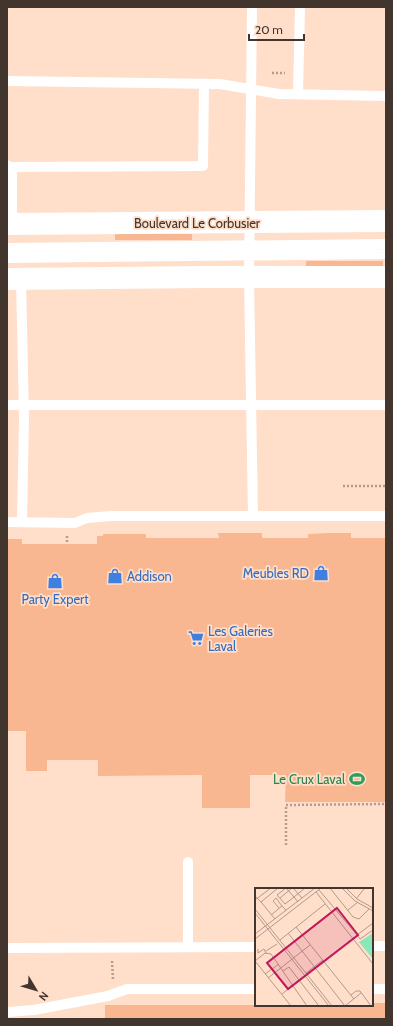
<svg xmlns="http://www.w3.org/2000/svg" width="393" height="1026" viewBox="0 0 393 1026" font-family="Cabin,sans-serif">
  <rect width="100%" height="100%" fill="#ffdeca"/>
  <path fill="#f8b790" d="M 115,234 L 192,234 L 192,240 L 115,240 Z
    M 306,261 L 383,261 L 383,267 L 306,267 Z
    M 218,533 L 262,533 L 262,538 L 308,538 L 308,534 L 329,533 L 351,533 L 351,538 L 386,538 L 386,802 L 285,802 L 286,775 L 250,775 L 250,808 L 202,808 L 202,775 L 98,776 L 98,760 L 47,760 L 47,771 L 26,771 L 26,731 L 7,731 L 7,539 L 22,539 L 22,544 L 97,544 L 97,536 L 103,536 L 103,534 L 146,534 L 146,538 L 219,538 Z
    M 372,1003 L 386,1003 L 386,1019 L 105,1019 L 105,1005 L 372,1005 Z"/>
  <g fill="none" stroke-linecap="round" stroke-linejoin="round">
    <path stroke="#b59c8d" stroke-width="2.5" stroke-dasharray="2 2" stroke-linecap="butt" d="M 272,73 L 285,73
      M 343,486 L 386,486
      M 67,536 L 67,544
      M 286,845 L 286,805 L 386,804
      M 112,961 L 113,980"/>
    <path stroke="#fff" stroke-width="10" d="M 252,7 L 249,277 L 253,516
      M 7,81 L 220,84 L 279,94 L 386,96
      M 298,94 L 300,7
      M 7,165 L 12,174 L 12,224
      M 7,167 L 203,166 L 204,84
      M 7,248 L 386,244
      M 7,258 L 386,254
      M 21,279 L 24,419 L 22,522
      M 7,405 L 386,405
      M 7,522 L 75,523 L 87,518 L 110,516 L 386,516
      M 188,862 L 188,947
      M 372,946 L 386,946
      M 7,948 L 256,947
      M 372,989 L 386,989
      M 7,1012 L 34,1010 L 108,996 L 127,989 L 256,989"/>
    <path stroke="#fff" stroke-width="22" d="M 7,224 L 386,221
      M 7,279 L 207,277 L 386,277"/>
  </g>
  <defs>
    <symbol id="shop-bare" viewBox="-9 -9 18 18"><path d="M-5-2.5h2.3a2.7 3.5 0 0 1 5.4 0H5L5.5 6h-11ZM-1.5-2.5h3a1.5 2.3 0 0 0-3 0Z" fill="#3f7fe0" stroke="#ffdeca" stroke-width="2.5" paint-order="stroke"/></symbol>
    <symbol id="supermarket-bare" viewBox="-9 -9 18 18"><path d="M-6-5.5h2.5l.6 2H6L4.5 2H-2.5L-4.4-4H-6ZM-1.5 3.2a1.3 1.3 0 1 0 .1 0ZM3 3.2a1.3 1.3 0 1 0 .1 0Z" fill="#3f7fe0" stroke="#ffdeca" stroke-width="2.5" paint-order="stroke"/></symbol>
    <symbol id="stadium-bare" viewBox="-9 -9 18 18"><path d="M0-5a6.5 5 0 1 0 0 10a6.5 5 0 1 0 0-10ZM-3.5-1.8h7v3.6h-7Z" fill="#2e9e5b" stroke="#ffdeca" stroke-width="2.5" paint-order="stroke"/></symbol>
  </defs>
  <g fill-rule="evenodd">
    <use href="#shop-bare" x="310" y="562" width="22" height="22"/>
    <use href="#shop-bare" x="104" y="565" width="22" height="22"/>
    <use href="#shop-bare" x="44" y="570" width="22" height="22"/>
    <use href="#supermarket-bare" x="185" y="627" width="22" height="22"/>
    <use href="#stadium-bare" x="346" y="768" width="22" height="22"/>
  </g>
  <g text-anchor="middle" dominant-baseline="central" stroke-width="3.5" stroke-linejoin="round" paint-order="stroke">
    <g font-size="13" fill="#42352e" stroke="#ffdeca">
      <text x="197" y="223">Boulevard Le Corbusier</text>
    </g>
    <g font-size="13" fill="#366cbe" stroke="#ffdeca" text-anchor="start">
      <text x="309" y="573" text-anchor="end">Meubles RD</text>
      <text x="127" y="576">Addison</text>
      <text x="55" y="599" text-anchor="middle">Party Expert</text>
      <text x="208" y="631">Les Galeries<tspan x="208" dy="15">Laval</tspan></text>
    </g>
    <g font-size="13" fill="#27864d" stroke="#ffdeca" text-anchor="end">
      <text x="345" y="779">Le Crux Laval</text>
    </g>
  </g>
  <g transform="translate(255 888)">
    <rect width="118" height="118" fill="#ffdeca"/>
    <path d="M 118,45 L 118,71 L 104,54 Z" fill="#8ae8b8"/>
    <path fill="none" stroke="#b39a8c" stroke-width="1" d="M 31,0 L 22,7 L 30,16 L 39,9 L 31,0M 38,0 L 47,10M 75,0 L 98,29 L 104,31 L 114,21M 87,0 L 100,13 L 118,23M 91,0 L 102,11 L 118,20M 64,2 L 102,47 L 118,35M 61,4 L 118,76M 0,8 L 6,14 L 23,0M 25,10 L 37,0M 101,11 L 109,1M 0,12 L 16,0M 6,14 L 20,31M 43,14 L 39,9 L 50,0M 24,20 L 18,13 L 21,10 L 27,18M 0,21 L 77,118M 93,22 L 103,14M 0,25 L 74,118M 16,27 L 27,18 L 31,22M 41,39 L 99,111M 33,45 L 90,118M 0,46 L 60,0M 102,47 L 105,51 L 118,42M 0,51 L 66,0M 25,52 L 70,16M 3,61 L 3,65 L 9,61 L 11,65M 11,63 L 22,56M 0,73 L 10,65 L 16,66 L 52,118M 0,73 L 36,118M 28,83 L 34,79 L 64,118M 51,85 L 68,72M 10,86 L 24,76M 13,90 L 55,57M 27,106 L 48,89M 96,107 L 101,103 L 105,103 L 116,118M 90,118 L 106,105"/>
    <path fill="#c2185b" fill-opacity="0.15" stroke="#c2185b" stroke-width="2" d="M 82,20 L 103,47 L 33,101 L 12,75 Z"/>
    <rect width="118" height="118" fill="none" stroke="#42352e" stroke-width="2"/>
  </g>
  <rect width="393" height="1026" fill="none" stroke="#42352e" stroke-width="16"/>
  <g transform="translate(36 990) rotate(128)" stroke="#ffdeca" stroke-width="3" paint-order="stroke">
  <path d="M0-3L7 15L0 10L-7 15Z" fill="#42352e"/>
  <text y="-6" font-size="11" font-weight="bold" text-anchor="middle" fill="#42352e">N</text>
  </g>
  <path d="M249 34v6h55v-6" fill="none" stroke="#42352e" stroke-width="2"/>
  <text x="255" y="34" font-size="12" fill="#42352e" stroke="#ffdeca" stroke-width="3" paint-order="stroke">20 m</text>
</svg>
